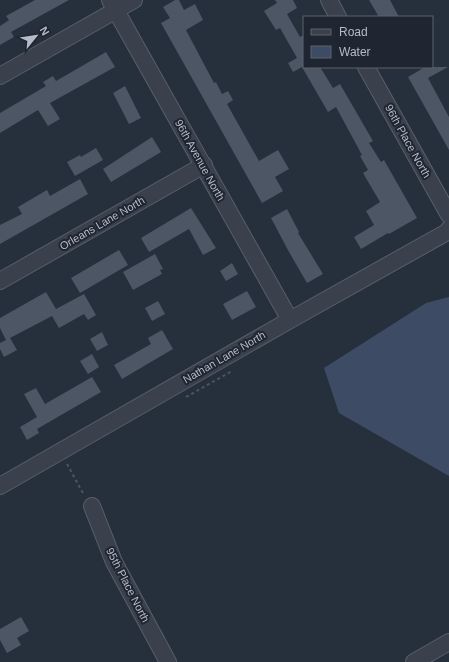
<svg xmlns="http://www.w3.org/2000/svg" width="449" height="662" viewBox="0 0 449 662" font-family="Helvetica,sans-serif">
  <rect width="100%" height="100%" fill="#262f3c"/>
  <path fill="#3d4c64" d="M 449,297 L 449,476 L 339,413 L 324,368 L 426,303 Z"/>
  <path fill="#4c5665" d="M 35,0 L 69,0 L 11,32 L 14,37 L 0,45 L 0,26 L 9,20 L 6,16 Z
    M 175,0 L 179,0 L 184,10 L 195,4 L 203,20 L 186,30 L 214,83 L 216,82 L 222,94 L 228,91 L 233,100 L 227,104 L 259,161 L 278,150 L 289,169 L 275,177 L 283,191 L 262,203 L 161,23 L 170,18 L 163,7 Z
    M 275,0 L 293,0 L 297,8 L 287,14 L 300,37 L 304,35 L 304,67 L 320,67 L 333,88 L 340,84 L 373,141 L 369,143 L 381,162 L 384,160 L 417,218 L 389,234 L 388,233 L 361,249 L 354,237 L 374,225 L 366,211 L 380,202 L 363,173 L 368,170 L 360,156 L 362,155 L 336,107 L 328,112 L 302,67 L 293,72 L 288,63 L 297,58 L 280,28 L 276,30 L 264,11 L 277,3 Z
    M 369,0 L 390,0 L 399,17 L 379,17 Z
    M 106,52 L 115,67 L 50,103 L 60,119 L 48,126 L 38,110 L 0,133 L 0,113 L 46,86 L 43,82 L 53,76 L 56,81 Z
    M 425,67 L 448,67 L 428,78 L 449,117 L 449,150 L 408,77 Z
    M 125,86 L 141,118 L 129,124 L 113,93 Z
    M 152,137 L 161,152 L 111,182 L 103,169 Z
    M 96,148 L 103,160 L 75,176 L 67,162 L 80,155 L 81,157 Z
    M 80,179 L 88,194 L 0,244 L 0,225 L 22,214 L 18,207 L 47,190 L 50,196 Z
    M 191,208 L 216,248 L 203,255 L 189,229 L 149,252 L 141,238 Z
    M 287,209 L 299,232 L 298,233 L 323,274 L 307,283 L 289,252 L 271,218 Z
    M 119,250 L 128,265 L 80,293 L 71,278 Z
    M 155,254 L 163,269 L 160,270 L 162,274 L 133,290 L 123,272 Z
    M 232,263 L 238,274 L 226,281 L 220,271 Z
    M 247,291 L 256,307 L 232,320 L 223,304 Z
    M 46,292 L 56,309 L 84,294 L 96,315 L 88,320 L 84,314 L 59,328 L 52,316 L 10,338 L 17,350 L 4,357 L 0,349 L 0,343 L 6,340 L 0,328 L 0,318 Z
    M 158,301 L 165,314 L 152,321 L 145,308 Z
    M 162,330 L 173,349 L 122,379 L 114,365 L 151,344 L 148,338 Z
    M 102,332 L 108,345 L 97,351 L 90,339 Z
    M 92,354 L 99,367 L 88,374 L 80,361 Z
    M 92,377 L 101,392 L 37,429 L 39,433 L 27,440 L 20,427 L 37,417 L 24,394 L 36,388 L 45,404 Z
    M 21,617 L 29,631 L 17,638 L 21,645 L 7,653 L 0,640 L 0,629 Z"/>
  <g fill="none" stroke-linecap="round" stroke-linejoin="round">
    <defs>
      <path id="minor" d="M 110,0 L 290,320
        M 329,0 L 338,17
        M 366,67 L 449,215
        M 0,76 L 134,0
        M 0,281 L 204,165
        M 0,486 L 290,320 L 447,232 L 449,229
        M 92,506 L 114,562 L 168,662
        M 414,662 L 449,642"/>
    </defs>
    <use href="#minor" stroke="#585f6a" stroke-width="18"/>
    <path stroke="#48595c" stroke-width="2" stroke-dasharray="3 3" stroke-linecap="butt" d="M 186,397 L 232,371
      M 67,464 L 84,495"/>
    <use href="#minor" stroke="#3a414c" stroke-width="16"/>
  </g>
  <g text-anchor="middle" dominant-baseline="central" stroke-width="4" stroke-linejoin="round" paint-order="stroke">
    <g font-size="11" fill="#b5bcc8" stroke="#1f2631">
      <text transform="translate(408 141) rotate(61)">96th Place North</text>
      <text transform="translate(200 160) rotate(61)">96th Avenue North</text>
      <text transform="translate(102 223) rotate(-30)">Orleans Lane North</text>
      <text transform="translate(224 357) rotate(-30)">Nathan Lane North</text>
      <text transform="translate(128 585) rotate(63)">95th Place North</text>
    </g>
  </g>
  <rect x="303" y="16" width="130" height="52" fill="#1f2631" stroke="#5b626d"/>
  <rect x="311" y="29" width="20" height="6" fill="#3a414c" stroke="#5b626d"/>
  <text x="339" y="36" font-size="12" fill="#b5bcc8">Road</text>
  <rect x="311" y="46" width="20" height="12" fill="#3d4c64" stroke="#5b626d"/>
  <text x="339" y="56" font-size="12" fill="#b5bcc8">Water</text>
  <g transform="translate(36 36) rotate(60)" stroke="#1f2631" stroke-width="3" paint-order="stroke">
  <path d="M0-3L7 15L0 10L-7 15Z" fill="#b5bcc8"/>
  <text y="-6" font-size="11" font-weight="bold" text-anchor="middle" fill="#b5bcc8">N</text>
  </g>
</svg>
